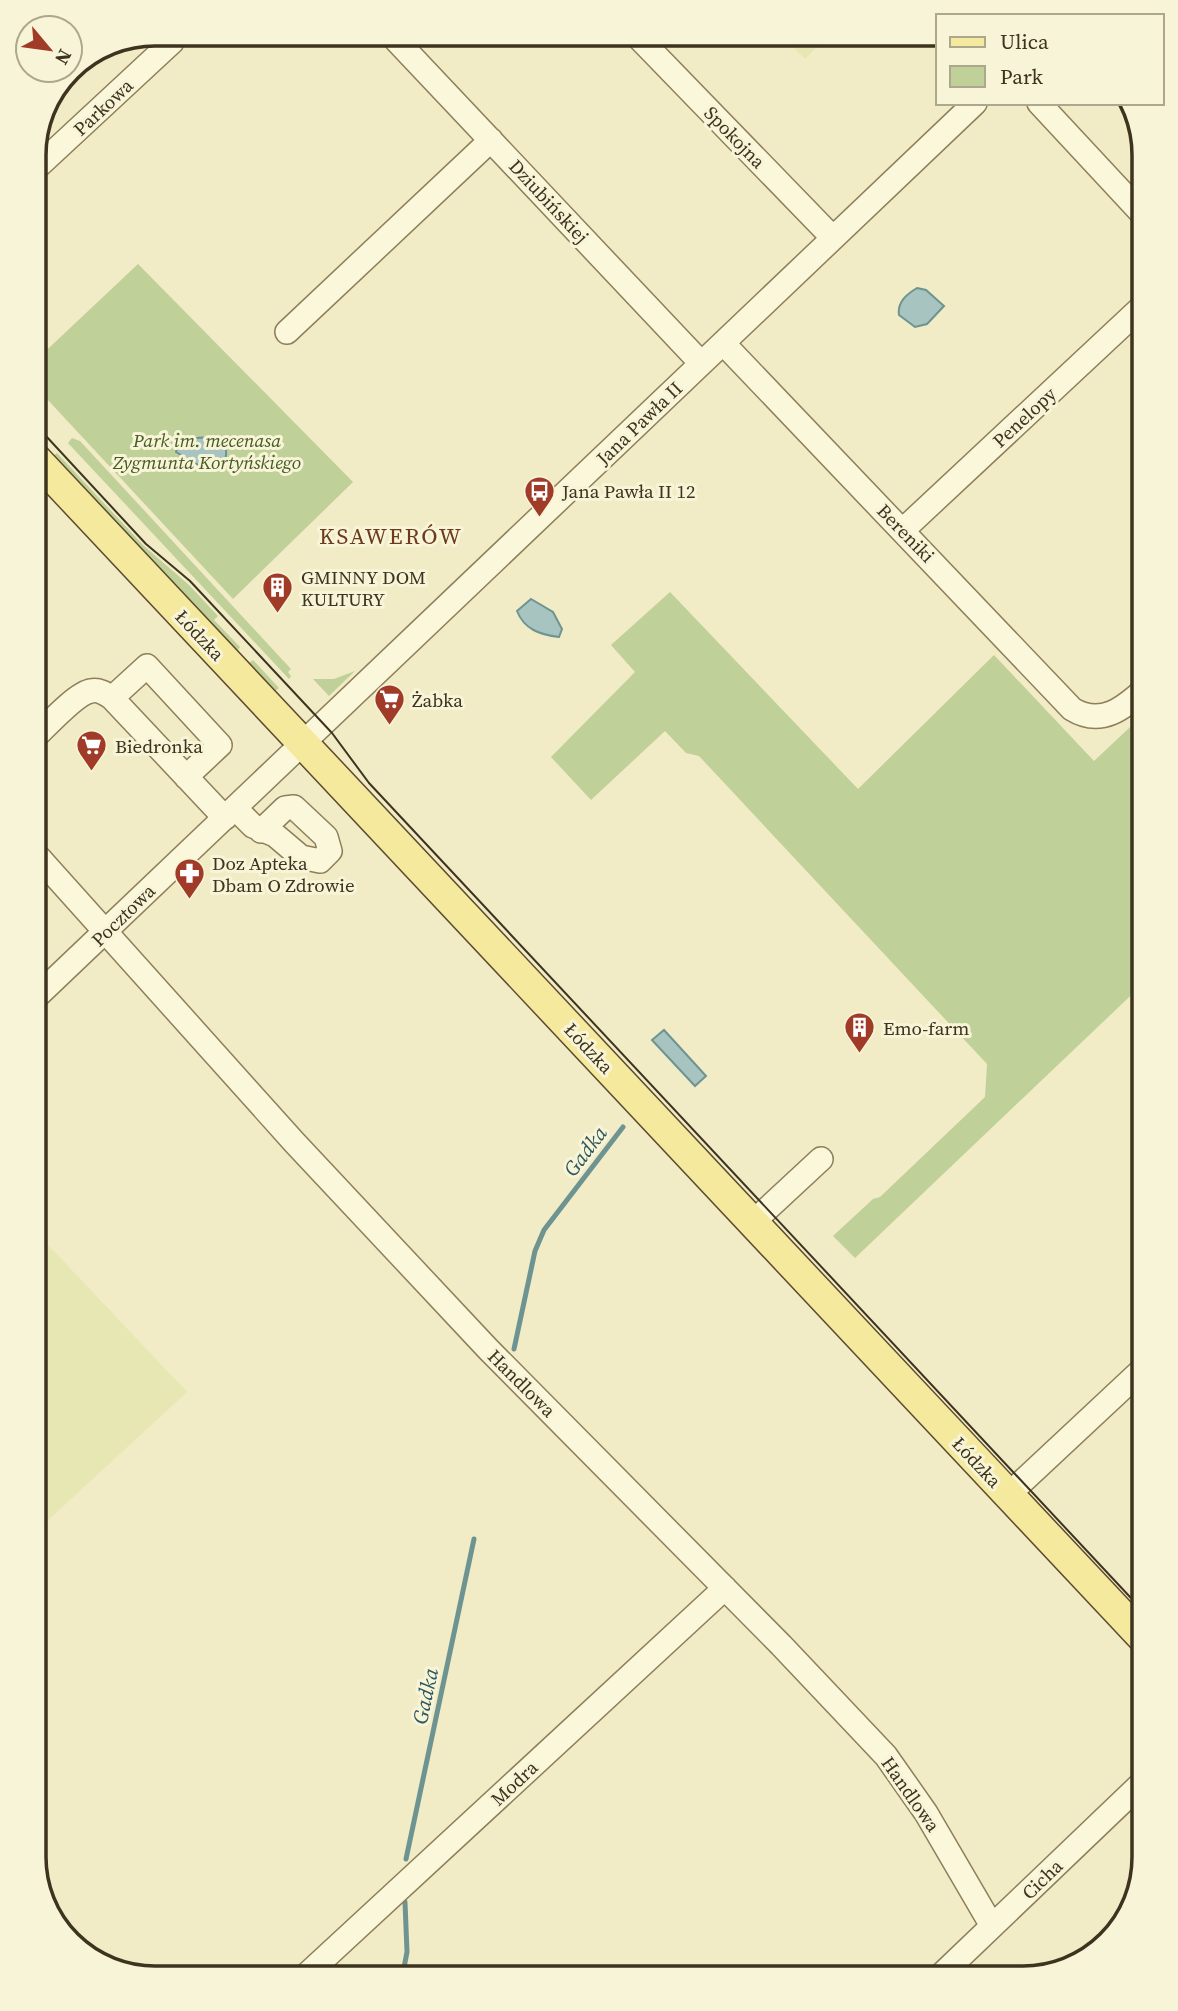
<svg xmlns="http://www.w3.org/2000/svg" width="1178" height="2011" viewBox="0 0 1178 2011" font-family="'Source Serif 4',serif">
  <rect width="100%" height="100%" fill="#f1ebc6"/>
  <path fill="#e7e7b3" d="M 829,35 L 805,59 L 782,36 Z
    M 33,1229 L 187,1392 L 33,1534 Z"/>
  <path fill="#c0d099" d="M 138,264 L 353,482 L 233,599 L 33,384 L 33,363 Z
    M 72,438 L 80,441 L 291,669 L 288,672 L 291,676 L 289,679 L 68,443 Z
    M 57,453 L 144,546 L 189,585 L 218,616 L 214,620 L 240,647 L 238,650 L 249,663 L 253,660 L 279,688 L 273,693 L 52,457 Z
    M 670,592 L 858,789 L 994,655 L 1094,761 L 1145,713 L 1145,982 L 855,1258 L 833,1236 L 873,1199 L 880,1197 L 985,1097 L 987,1064 L 699,756 L 686,753 L 665,731 L 591,800 L 551,757 L 635,672 L 611,645 Z
    M 355,671 L 329,696 L 313,679 L 334,679 Z"/>
  <path fill="#a8c4c1" stroke="#6e9491" stroke-width="2" d="M 917,288 L 926,290 L 944,306 L 927,324 L 915,327 L 899,315 C 897,302 907,294 917,288 Z
    M 213,437 L 220,438 C 226,445 228,451 225,459 C 218,482 188,459 176,452 L 179,439 Z
    M 531,599 L 553,612 L 562,629 L 559,637 C 540,635 524,629 517,611 Z
    M 664,1030 L 706,1076 L 695,1086 L 652,1040 Z"/>
  <g fill="none" stroke-linecap="round" stroke-linejoin="round">
    <path stroke="#6e9491" stroke-width="5" d="M 514,1349 L 535,1251 L 544,1230 L 623,1127
      M 406,1859 L 474,1539
      M 402,1978 L 407,1952 L 405,1902"/>
    <defs>
      <path id="minor" d="M 638,37 L 832,237
        M 396,40 L 701,363
        M 1039,103 L 1145,217
        M 33,171 L 172,42
        M 287,332 L 491,140
        M 723,343 L 1072,709 C 1101,727 1124,708 1145,689
        M 903,530 L 1145,304
        M 112,698 L 147,666 L 220,745 L 186,777
        M 33,739 C 45,728 76,693 91,691 C 99,689 106,694 112,698 L 225,818
        M 235,808 L 253,826 L 275,835 L 301,857 L 320,861 L 330,851 L 326,837 L 294,807 L 285,808 L 261,831
        M 33,851 L 294,1142 L 488,1349 L 781,1645 L 886,1756 L 926,1813 L 992,1926
        M 33,1000 L 975,103
        M 752,1223 L 821,1159
        M 1008,1495 L 1145,1367
        M 303,1978 L 725,1588
        M 938,1978 L 1145,1780"/>
      <path id="major" d="M 33,456 L 1145,1640"/>
    </defs>
    <use href="#minor" stroke="#8e7f5a" stroke-width="26"/>
    <use href="#major" stroke="#5c4b2f" stroke-width="33"/>
    <use href="#minor" stroke="#fbf7db" stroke-width="23"/>
    <use href="#major" stroke="#f5e99d" stroke-width="30"/>
    <path stroke="#3d331f" stroke-width="2" d="M 33,422 L 146,544 L 190,581 L 332,733 L 369,783 L 1145,1613"/>
  </g>
  <defs>
    <symbol id="bus-pin" viewBox="-11 -11 22 30"><path d="M0 17L-7.5 6A9.5 9.5 0 1 1 7.5 6Z" fill="#a03b27" stroke="#f8f4d7"/><path d="M-5-6H5V4H4V6H2V4H-2V6H-4V4H-5ZM-3.5-4V0h7V-4ZM-3.5 1.2v1.5H-2V1.2ZM2 1.2v1.5H3.5V1.2Z" fill="#fff"/></symbol>
    <symbol id="building-pin" viewBox="-11 -11 22 30"><path d="M0 17L-7.5 6A9.5 9.5 0 1 1 7.5 6Z" fill="#a03b27" stroke="#f8f4d7"/><path d="M-4-6H4V6H1V3H-1V6H-4ZM-2.5-4.3h1.7v1.8h-1.7ZM.8-4.3h1.7v1.8H.8ZM-2.5-1h1.7V.8h-1.7ZM.8-1h1.7V.8H.8Z" fill="#fff"/></symbol>
    <symbol id="supermarket-pin" viewBox="-11 -11 22 30"><path d="M0 17L-7.5 6A9.5 9.5 0 1 1 7.5 6Z" fill="#a03b27" stroke="#f8f4d7"/><path d="M-6-5.5h2.5l.6 2H6L4.5 2H-2.5L-4.4-4H-6ZM-1.5 3.2a1.3 1.3 0 1 0 .1 0ZM3 3.2a1.3 1.3 0 1 0 .1 0Z" fill="#fff"/></symbol>
    <symbol id="pharmacy-pin" viewBox="-11 -11 22 30"><path d="M0 17L-7.5 6A9.5 9.5 0 1 1 7.5 6Z" fill="#a03b27" stroke="#f8f4d7"/><path d="M-2-6h4v4h4v4h-4v4h-4v-4h-4v-4h4Z" fill="#fff"/></symbol>
  </defs>
  <g fill-rule="evenodd">
    <use href="#bus-pin" x="522" y="474" width="35" height="47"/>
    <use href="#building-pin" x="260" y="570" width="35" height="47"/>
    <use href="#supermarket-pin" x="372" y="682" width="35" height="47"/>
    <use href="#supermarket-pin" x="74" y="728" width="35" height="47"/>
    <use href="#pharmacy-pin" x="172" y="856" width="35" height="47"/>
    <use href="#building-pin" x="842" y="1010" width="35" height="47"/>
  </g>
  <g text-anchor="middle" dominant-baseline="central" stroke-width="6" stroke-linejoin="round" paint-order="stroke">
    <g font-size="19" fill="#3d331f" stroke="#f8f4d7">
      <text transform="translate(103 107) rotate(-43)">Parkowa</text>
      <text transform="translate(735 137) rotate(46)">Spokojna</text>
      <text transform="translate(549 201) rotate(47)">Dziubińskiej</text>
      <text transform="translate(1024 417) rotate(-43)">Penelopy</text>
      <text transform="translate(639 423) rotate(-44)">Jana Pawła II</text>
      <text transform="translate(906 533) rotate(46)">Bereniki</text>
      <text transform="translate(200 635) rotate(47)">Łódzka</text>
      <text transform="translate(123 915) rotate(-44)">Pocztowa</text>
      <text transform="translate(589 1048) rotate(47)">Łódzka</text>
      <text transform="translate(522 1383) rotate(45)">Handlowa</text>
      <text transform="translate(977 1462) rotate(47)">Łódzka</text>
      <text transform="translate(514 1783) rotate(-43)">Modra</text>
      <text transform="translate(911 1794) rotate(55)">Handlowa</text>
      <text transform="translate(1042 1879) rotate(-44)">Cicha</text>
    </g>
    <g font-size="19" font-style="italic" fill="#445b24" stroke="#f8f4d7">
      <text x="207" y="440">Park im. mecenasa<tspan x="207" dy="22">Zygmunta Kortyńskiego</tspan></text>
    </g>
    <g font-size="19" fill="#3d331f" stroke="#f8f4d7" text-anchor="start">
      <text x="562" y="491">Jana Pawła II 12</text>
      <text x="301" y="577">GMINNY DOM<tspan x="301" dy="22">KULTURY</tspan></text>
      <text x="412" y="700">Żabka</text>
      <text x="115" y="746">Biedronka</text>
      <text x="212" y="863">Doz Apteka<tspan x="212" dy="22">Dbam O Zdrowie</tspan></text>
      <text x="883" y="1028">Emo-farm</text>
    </g>
    <g font-size="21" font-style="italic" fill="#2e585e" stroke="#f8f4d7">
      <text transform="translate(585 1151) rotate(-53)">Gadka</text>
      <text transform="translate(425 1696) rotate(-78)">Gadka</text>
    </g>
    <g font-size="23" letter-spacing="2" fill="#6c3b1c" stroke="#f8f4d7">
      <text x="391" y="536">KSAWERÓW</text>
    </g>
  </g>
  <path d="M0 0H1178V2011H0ZM155 46H1023A109 109 0 0 1 1132 155V1857A109 109 0 0 1 1023 1966H155A109 109 0 0 1 46 1857V155A109 109 0 0 1 155 46Z" fill="#f8f4d7" fill-rule="evenodd"/>
  <path fill="none" stroke="#3d331f" stroke-width="3.5" d="M155 46H1023A109 109 0 0 1 1132 155V1857A109 109 0 0 1 1023 1966H155A109 109 0 0 1 46 1857V155A109 109 0 0 1 155 46Z"/>
  <rect x="936" y="14" width="228" height="91" fill="#f8f4d7" stroke="#ada78d" stroke-width="2"/>
  <rect x="950" y="37" width="35" height="10" fill="#f5e99d" stroke="#ada78d" stroke-width="2"/>
  <text x="1000" y="49" font-size="21" fill="#3d331f">Ulica</text>
  <rect x="950" y="66" width="35" height="21" fill="#c0d099" stroke="#ada78d" stroke-width="2"/>
  <text x="1000" y="84" font-size="21" fill="#3d331f">Park</text>
  <g transform="translate(49 49) rotate(119)"><circle r="33" fill="#f8f4d7" stroke="#ada78d" stroke-width="2"/>
  <path d="M0-5L12 26L0 18L-12 26Z" fill="#a03b27"/>
  <text y="-10" font-size="19" font-weight="bold" text-anchor="middle" fill="#3d331f">N</text>
  </g>
</svg>
